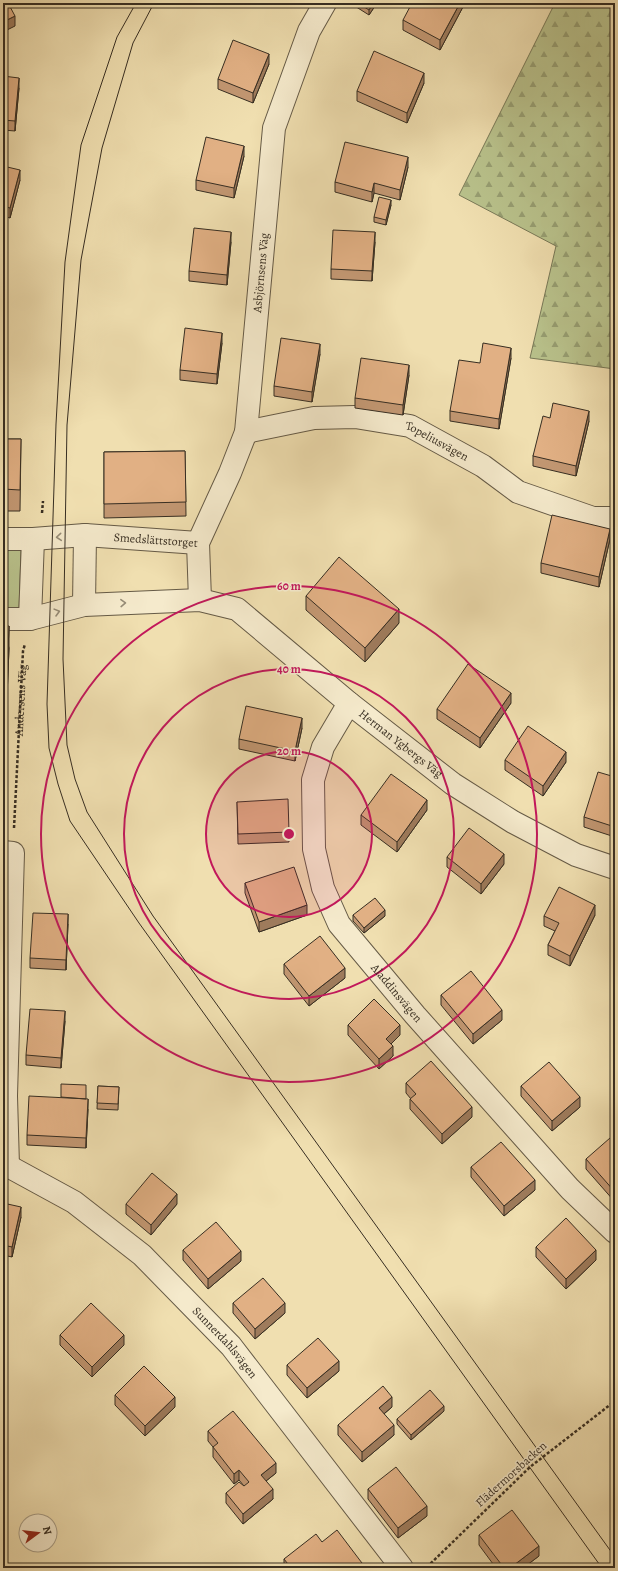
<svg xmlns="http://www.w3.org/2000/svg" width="618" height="1571" viewBox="0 0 618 1571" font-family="Alegreya,serif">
  <defs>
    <pattern id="forest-firs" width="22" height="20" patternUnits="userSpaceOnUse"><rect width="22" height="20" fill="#b9c28c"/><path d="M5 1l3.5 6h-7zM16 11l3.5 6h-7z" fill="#979e72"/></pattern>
  </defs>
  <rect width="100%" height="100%" fill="#f0dfb0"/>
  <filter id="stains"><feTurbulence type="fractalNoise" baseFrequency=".005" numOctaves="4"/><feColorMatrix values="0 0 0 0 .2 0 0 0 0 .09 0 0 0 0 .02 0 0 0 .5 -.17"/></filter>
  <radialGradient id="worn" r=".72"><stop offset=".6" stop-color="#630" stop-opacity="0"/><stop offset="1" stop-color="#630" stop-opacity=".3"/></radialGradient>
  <path fill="url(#forest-firs)" stroke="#787857" d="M 555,3 L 615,3 L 615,369 L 530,358 L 556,246 L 459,195 Z"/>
  <path fill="#b9c28c" stroke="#787857" d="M 3,550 L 21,550 L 19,610 L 3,610 Z"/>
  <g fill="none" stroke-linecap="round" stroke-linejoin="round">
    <defs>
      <g id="street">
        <path id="s2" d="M 246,432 L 314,418 L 355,417 L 410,426 L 483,466 L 518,492 L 593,518 L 615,518"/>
        <path id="s3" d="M 3,539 L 33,539 L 85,535 L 198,543"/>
        <path id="s4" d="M 200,600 L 198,543 L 230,473 L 246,432 L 274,128 L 309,31 L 325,3"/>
        <path d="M 84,605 L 85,535"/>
        <path id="s5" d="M 3,619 L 30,619 L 84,605 L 200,600 L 237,609 L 349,703 L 453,784 L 513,822 L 576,855 L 615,868"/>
        <path d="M 30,619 L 33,539"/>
        <path id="s6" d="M 349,703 L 323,747 L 313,780 L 314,849 L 323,888 L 339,924 L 415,1015 L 570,1189 L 615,1232"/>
        <path d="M 3,852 L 13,853 L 6,1096 L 8,1166"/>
        <path id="s7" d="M 3,1166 L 8,1166 L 74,1202 L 142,1255 L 231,1346 L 402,1568"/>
      </g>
    </defs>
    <use href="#street" stroke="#655a46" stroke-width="24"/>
    <g stroke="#372e22" stroke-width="2.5" stroke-dasharray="3 2" stroke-linecap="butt">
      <path d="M 42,513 L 43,501"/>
      <path id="s1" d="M 14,828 L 23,651 L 25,644"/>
      <path d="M 427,1567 L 530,1467 L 615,1401"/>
    </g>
    <use href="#street" stroke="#f5eacc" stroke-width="22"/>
    <path stroke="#372e22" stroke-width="1" d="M 136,3 L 117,37 L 81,145 L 65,262 L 56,424 L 47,704 L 49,748 L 58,784 L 70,821 L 139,923 L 602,1568
      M 154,3 L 133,43 L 102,148 L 81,260 L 67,425 L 63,659 L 67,745 L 75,779 L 87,812 L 153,916 L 615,1557"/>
  </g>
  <path fill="#c29772" stroke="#372e22" d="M 283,3 L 293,3 L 291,7 Z
    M 350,3 L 377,3 L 369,15 Z
    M 464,3 L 464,5 L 440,50 L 403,30 L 403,20 Z
    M 269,64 L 253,103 L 218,89 L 218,79 Z
    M 3,76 L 19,88 L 15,131 L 3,130 Z
    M 424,83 L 407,123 L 357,101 L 357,91 Z
    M 244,156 L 234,198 L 196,190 L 196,180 Z
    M 3,166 L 20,180 L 10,218 L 3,216 Z
    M 408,167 L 400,200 L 374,193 L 372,202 L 335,192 L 335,182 Z
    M 391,205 L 386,225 L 374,222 L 374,217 Z
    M 231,242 L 227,285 L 189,281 L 189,271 Z
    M 375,242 L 372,281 L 331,279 L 331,269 Z
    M 222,343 L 217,384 L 180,380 L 180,370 Z
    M 320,354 L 312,402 L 274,396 L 274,386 Z
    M 511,358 L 499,429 L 450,421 L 450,411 L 480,363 Z
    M 409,375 L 403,415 L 355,408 L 355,398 Z
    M 550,418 L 589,421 L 576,476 L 533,466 L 533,456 Z
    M 3,439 L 21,439 L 20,511 L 3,511 Z
    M 185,451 L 186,516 L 104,518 L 104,452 Z
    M 610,539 L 599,587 L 541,573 L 541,563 Z
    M 306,596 L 399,623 L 365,662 L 306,610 Z
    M 3,626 L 9,648 L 7,697 L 3,697 Z
    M 511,703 L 480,748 L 437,719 L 437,709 Z
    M 302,728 L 295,761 L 239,749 L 239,739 Z
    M 505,760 L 566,762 L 543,796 L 505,770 Z
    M 615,777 L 615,837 L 584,827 L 584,817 Z
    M 237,802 L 289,832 L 289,842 L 238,844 Z
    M 427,810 L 397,852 L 361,825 L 361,815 Z
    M 447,857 L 504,864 L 481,894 L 447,867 Z
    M 245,883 L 307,915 L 259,932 L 245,893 Z
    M 353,915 L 385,916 L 364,933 L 353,921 Z
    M 595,915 L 570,966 L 548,955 L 548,945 L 555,931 L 544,926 L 544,916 Z
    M 68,924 L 66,970 L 30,968 L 30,958 Z
    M 284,964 L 345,978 L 309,1006 L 284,974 Z
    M 441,995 L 502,1020 L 473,1044 L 441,1005 Z
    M 65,1021 L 61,1068 L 26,1065 L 26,1055 Z
    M 348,1025 L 400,1035 L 391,1044 L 393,1056 L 379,1069 L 348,1035 Z
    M 406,1083 L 472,1117 L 442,1144 L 410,1109 L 410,1099 L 411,1099 L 406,1093 Z
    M 98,1086 L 119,1087 L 118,1110 L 97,1109 Z
    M 521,1086 L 580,1107 L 552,1131 L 521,1096 Z
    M 88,1109 L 86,1148 L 27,1145 L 27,1135 Z
    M 615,1143 L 615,1202 L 586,1169 L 586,1159 Z
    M 471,1167 L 535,1190 L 504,1216 L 471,1177 Z
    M 3,1203 L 21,1217 L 12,1257 L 3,1255 Z
    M 126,1204 L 177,1204 L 151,1235 L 126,1214 Z
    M 536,1247 L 596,1260 L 566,1289 L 536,1257 Z
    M 183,1250 L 241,1261 L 208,1289 L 183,1260 Z
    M 233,1303 L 285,1313 L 255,1339 L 233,1313 Z
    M 60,1335 L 124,1345 L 92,1377 L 60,1345 Z
    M 287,1365 L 339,1371 L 307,1398 L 287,1375 Z
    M 115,1395 L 175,1407 L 145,1436 L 115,1405 Z
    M 392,1407 L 384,1414 L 394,1435 L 362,1462 L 338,1435 L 338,1425 Z
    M 444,1411 L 411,1440 L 397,1424 L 397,1419 Z
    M 208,1431 L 276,1473 L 266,1481 L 273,1499 L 243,1524 L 226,1503 L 226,1493 L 244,1486 L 239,1480 L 234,1484 L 213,1457 L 213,1447 L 208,1441 Z
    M 368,1489 L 427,1516 L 398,1538 L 368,1499 Z
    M 479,1535 L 539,1556 L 523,1568 L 496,1568 L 479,1545 Z
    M 322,1542 L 365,1568 L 284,1568 L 284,1559 Z"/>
  <path fill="#9e7b5c" stroke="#372e22" d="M 373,3 L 377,3 L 369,15 L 369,10 Z
    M 460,3 L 464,3 L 464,5 L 440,50 L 440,40 Z
    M 15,16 L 15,26 L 3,32 L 3,22 Z
    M 269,54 L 269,64 L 253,103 L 253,93 Z
    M 424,73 L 424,83 L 407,123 L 407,113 Z
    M 19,78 L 19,88 L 15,131 L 15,121 Z
    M 244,146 L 244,156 L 234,198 L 234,188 Z
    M 408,157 L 408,167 L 400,200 L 400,190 Z
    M 20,170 L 20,180 L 10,218 L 10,208 Z
    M 374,183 L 374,193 L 372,202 L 372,192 Z
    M 391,200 L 391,205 L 386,225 L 386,220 Z
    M 231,232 L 231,242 L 227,285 L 227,275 Z
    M 375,232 L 375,242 L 372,281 L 372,271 Z
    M 222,333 L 222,343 L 217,384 L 217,374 Z
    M 320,344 L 320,354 L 312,402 L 312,392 Z
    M 511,348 L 511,358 L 499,429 L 499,419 Z
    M 409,365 L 409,375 L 403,415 L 403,405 Z
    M 589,411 L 589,421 L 576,476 L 576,466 Z
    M 610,529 L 610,539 L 599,587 L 599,577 Z
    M 399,609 L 399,623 L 365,662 L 365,648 Z
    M 9,626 L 9,648 L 7,697 L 7,676 Z
    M 511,693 L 511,703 L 480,748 L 480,738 Z
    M 302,718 L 302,728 L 295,761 L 295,751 Z
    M 566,752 L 566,762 L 543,796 L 543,786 Z
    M 427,800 L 427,810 L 397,852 L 397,842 Z
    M 504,854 L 504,864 L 481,894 L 481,884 Z
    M 307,905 L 307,915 L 259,932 L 259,922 Z
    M 595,905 L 595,915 L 570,966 L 570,956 Z
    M 385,910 L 385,916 L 364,933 L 364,928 Z
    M 68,914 L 68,924 L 66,970 L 66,960 Z
    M 345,968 L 345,978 L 309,1006 L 309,996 Z
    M 502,1010 L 502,1020 L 473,1044 L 473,1034 Z
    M 65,1011 L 65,1021 L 61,1068 L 61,1058 Z
    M 400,1025 L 400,1035 L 386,1049 L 386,1039 Z
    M 393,1046 L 393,1056 L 379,1069 L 379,1059 Z
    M 580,1097 L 580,1107 L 552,1131 L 552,1121 Z
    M 88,1099 L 88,1109 L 86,1148 L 86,1138 Z
    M 472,1107 L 472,1117 L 442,1144 L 442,1134 Z
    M 535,1180 L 535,1190 L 504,1216 L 504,1206 Z
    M 177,1194 L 177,1204 L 151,1235 L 151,1225 Z
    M 21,1207 L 21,1217 L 12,1257 L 12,1247 Z
    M 596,1250 L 596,1260 L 566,1289 L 566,1279 Z
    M 241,1251 L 241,1261 L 208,1289 L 208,1279 Z
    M 285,1303 L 285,1313 L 255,1339 L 255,1329 Z
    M 124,1335 L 124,1345 L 92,1377 L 92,1367 Z
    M 339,1361 L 339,1371 L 307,1398 L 307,1388 Z
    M 175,1397 L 175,1407 L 145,1436 L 145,1426 Z
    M 392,1397 L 392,1407 L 379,1418 L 379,1408 Z
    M 444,1406 L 444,1411 L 411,1440 L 411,1435 Z
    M 394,1425 L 394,1435 L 362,1462 L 362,1452 Z
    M 276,1463 L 276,1473 L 261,1485 L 261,1475 Z
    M 239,1470 L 239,1480 L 234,1484 L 234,1474 Z
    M 273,1489 L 273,1499 L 243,1524 L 243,1514 Z
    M 427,1506 L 427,1516 L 398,1538 L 398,1528 Z
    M 539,1546 L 539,1556 L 523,1568 L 510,1568 Z"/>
  <path fill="#e1b084" stroke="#372e22" d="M 3,3 L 8,3 L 15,16 L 3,22 Z
    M 358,3 L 373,3 L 369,10 Z
    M 412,3 L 460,3 L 440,40 L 403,20 Z
    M 233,40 L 269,54 L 253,93 L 218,79 Z
    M 374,51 L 424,73 L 407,113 L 357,91 Z
    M 3,76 L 19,78 L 15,121 L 3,120 Z
    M 206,137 L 244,146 L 234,188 L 196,180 Z
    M 345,142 L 408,157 L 400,190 L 374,183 L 372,192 L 335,182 Z
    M 3,166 L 20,170 L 10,208 L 3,206 Z
    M 379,197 L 391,200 L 386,220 L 374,217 Z
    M 194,228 L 231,232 L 227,275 L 189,271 Z
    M 333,230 L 375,232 L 372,271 L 331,269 Z
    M 185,328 L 222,333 L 217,374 L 180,370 Z
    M 281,338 L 320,344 L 312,392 L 274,386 Z
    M 483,343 L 511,348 L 499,419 L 450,411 L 459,360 L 480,363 Z
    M 361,358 L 409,365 L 403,405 L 355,398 Z
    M 553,403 L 589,411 L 576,466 L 533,456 L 543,416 L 550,418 Z
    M 3,439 L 21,439 L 20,490 L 3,489 Z
    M 185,451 L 186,502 L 104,504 L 104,452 Z
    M 552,515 L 610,529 L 599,577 L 541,563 Z
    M 339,557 L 399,609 L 365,648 L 306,596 Z
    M 3,626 L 9,626 L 7,676 L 3,676 Z
    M 468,664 L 511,693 L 480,738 L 437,709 Z
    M 246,706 L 302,718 L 295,751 L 239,739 Z
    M 528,726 L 566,752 L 543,786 L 505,760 Z
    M 598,772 L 615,777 L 615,827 L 584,817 Z
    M 391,774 L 427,800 L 397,842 L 361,815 Z
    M 288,799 L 289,832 L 238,834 L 237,802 Z
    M 469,828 L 504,854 L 481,884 L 447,857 Z
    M 294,867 L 307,905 L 259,922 L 245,883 Z
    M 559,887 L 595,905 L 570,956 L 548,945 L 559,923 L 544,916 Z
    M 375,898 L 385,910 L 364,928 L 353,915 Z
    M 33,913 L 68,914 L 66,960 L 30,958 Z
    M 320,936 L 345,968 L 309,996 L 284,964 Z
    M 471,971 L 502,1010 L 473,1034 L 441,995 Z
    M 374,999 L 400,1025 L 386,1039 L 393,1046 L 379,1059 L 348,1025 Z
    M 30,1009 L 65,1011 L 61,1058 L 26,1055 Z
    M 431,1061 L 472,1107 L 442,1134 L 410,1099 L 416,1094 L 406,1083 Z
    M 549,1062 L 580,1097 L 552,1121 L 521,1086 Z
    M 61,1084 L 86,1085 L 86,1099 L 61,1097 Z
    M 98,1086 L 119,1087 L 118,1104 L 97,1103 Z
    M 29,1096 L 88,1099 L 86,1138 L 27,1135 Z
    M 610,1138 L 615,1143 L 615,1192 L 586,1159 Z
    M 501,1142 L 535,1180 L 504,1206 L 471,1167 Z
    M 152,1173 L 177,1194 L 151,1225 L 126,1204 Z
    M 3,1203 L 21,1207 L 12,1247 L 3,1245 Z
    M 566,1218 L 596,1250 L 566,1279 L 536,1247 Z
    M 216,1222 L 241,1251 L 208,1279 L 183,1250 Z
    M 263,1278 L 285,1303 L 255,1329 L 233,1303 Z
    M 91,1303 L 124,1335 L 92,1367 L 60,1335 Z
    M 318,1338 L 339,1361 L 307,1388 L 287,1365 Z
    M 144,1366 L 175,1397 L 145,1426 L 115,1395 Z
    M 383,1386 L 392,1397 L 379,1408 L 394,1425 L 362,1452 L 338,1425 Z
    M 430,1390 L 444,1406 L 411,1435 L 397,1419 Z
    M 233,1411 L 276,1463 L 261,1475 L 273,1489 L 243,1514 L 226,1493 L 239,1482 L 244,1486 L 249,1482 L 239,1470 L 234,1474 L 213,1447 L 218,1443 L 208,1431 Z
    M 396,1467 L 427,1506 L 398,1528 L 368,1489 Z
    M 512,1510 L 539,1546 L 510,1568 L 504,1568 L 479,1535 Z
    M 337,1530 L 365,1567 L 364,1568 L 291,1568 L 284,1559 L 316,1534 L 322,1542 Z"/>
  <defs><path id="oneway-chevron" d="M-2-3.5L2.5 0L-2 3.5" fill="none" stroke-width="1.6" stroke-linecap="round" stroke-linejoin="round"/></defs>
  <g stroke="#968c77">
    <use href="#oneway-chevron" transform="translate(59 537) rotate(175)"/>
    <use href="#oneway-chevron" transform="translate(123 603) rotate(-2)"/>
    <use href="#oneway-chevron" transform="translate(57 612) rotate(-15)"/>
  </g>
  <circle cx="289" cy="834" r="83" fill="#c2185b" fill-opacity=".12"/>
  <g fill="none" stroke="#c2185b" stroke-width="2">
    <circle cx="289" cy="834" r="83"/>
    <circle cx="289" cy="834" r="165"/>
    <circle cx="289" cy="834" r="248"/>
  </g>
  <g text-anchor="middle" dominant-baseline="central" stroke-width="3" stroke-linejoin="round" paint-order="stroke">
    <g font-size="12" fill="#372e22" stroke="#f5eacc">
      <text stroke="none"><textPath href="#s4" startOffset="338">Asbjörnsens Väg</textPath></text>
      <text stroke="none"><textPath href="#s2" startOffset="197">Topeliusvägen</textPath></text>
      <text stroke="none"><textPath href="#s3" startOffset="153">Smedslättstorget</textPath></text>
      <text stroke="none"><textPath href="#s1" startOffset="128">Andersens Väg</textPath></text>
      <text stroke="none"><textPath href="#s5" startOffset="449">Herman Ygbergs Väg</textPath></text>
      <text stroke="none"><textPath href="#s6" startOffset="324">Aladdinsvägen</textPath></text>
      <text stroke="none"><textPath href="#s7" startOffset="287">Sunnerdahlsvägen</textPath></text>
      <text transform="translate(511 1474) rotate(-42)">Flädermorsbacken</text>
    </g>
  </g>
  <circle cx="289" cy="834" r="6" fill="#c2185b" stroke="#f5eacc" stroke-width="2"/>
  <g font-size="12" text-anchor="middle" font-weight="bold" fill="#c2185b" stroke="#f5eacc" stroke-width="3" stroke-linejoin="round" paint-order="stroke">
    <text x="289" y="590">60 m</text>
    <text x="289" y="673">40 m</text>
    <text x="289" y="755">20 m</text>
  </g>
  <rect width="618" height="1571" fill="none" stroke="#f0dfb0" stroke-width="16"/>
  <rect x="4" y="4" width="610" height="1563" fill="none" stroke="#372e22" stroke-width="2"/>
  <rect x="8" y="8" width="602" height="1555" fill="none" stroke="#372e22"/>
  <g transform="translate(38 1533) rotate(75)"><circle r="19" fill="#f5eacc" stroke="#a99f88"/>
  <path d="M0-3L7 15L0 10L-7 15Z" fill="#8f2418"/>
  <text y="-6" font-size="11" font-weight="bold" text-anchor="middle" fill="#372e22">N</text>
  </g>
  <rect width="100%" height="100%" filter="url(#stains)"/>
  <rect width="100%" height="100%" fill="url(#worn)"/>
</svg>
